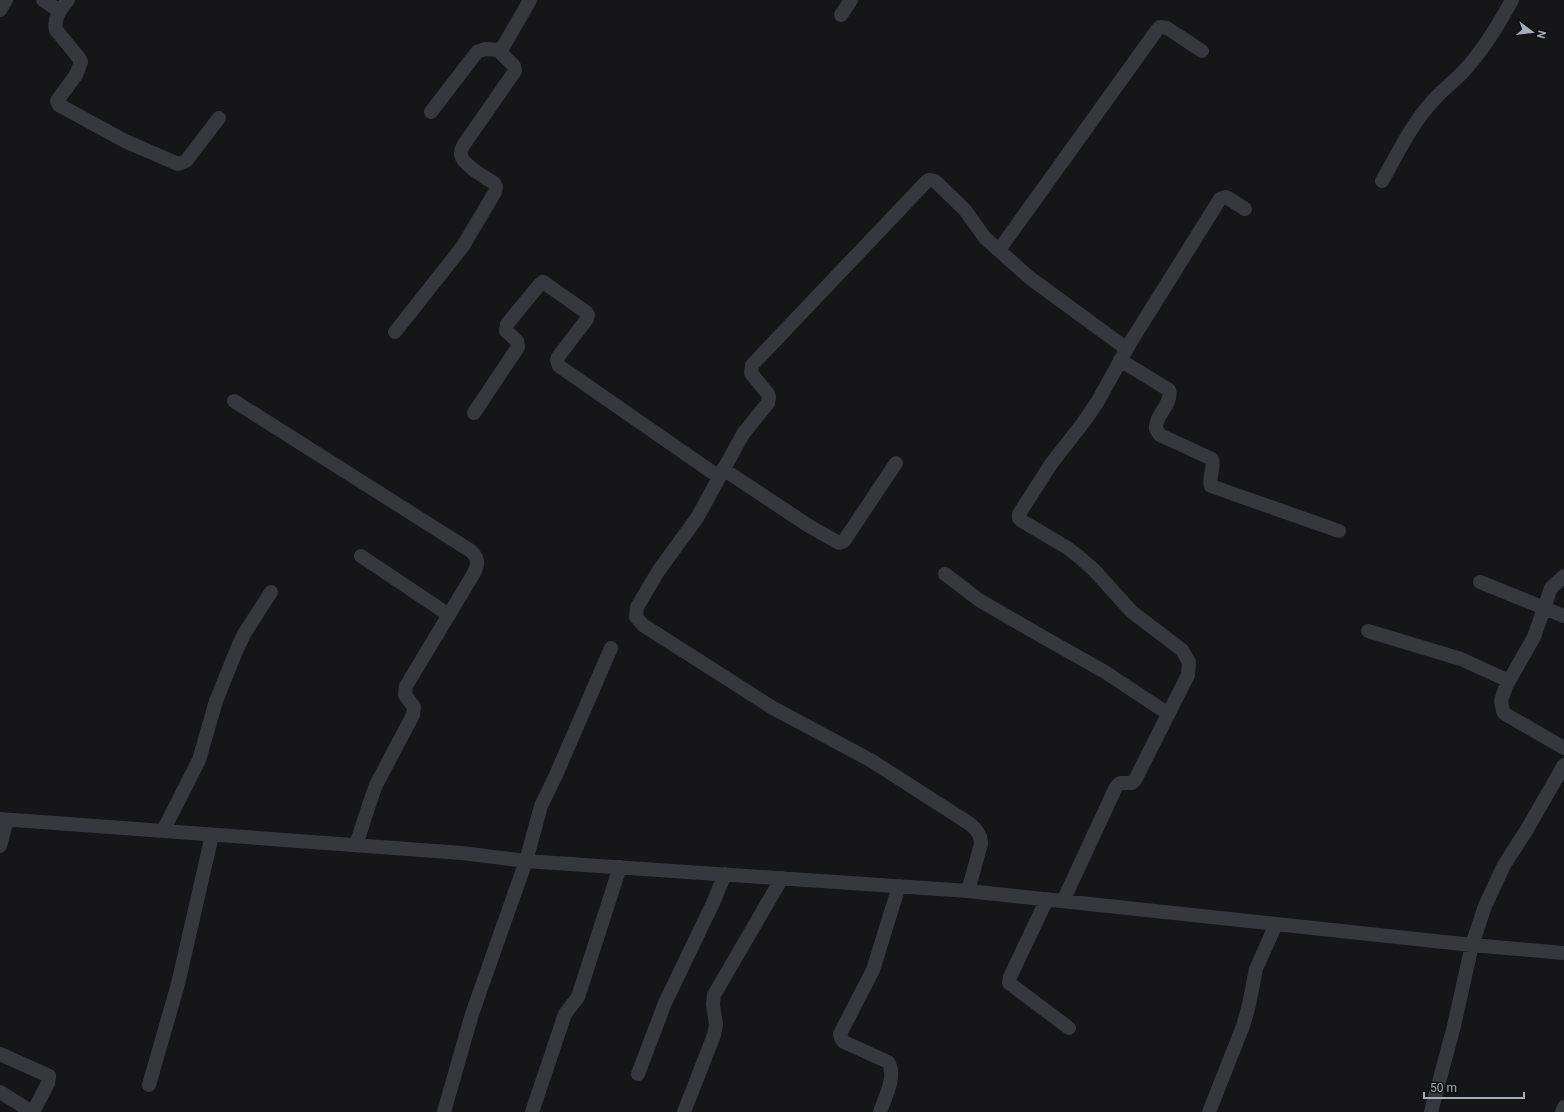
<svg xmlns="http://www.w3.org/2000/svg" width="1564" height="1112" viewBox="0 0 1564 1112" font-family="Roboto,sans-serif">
  <rect width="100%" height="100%" fill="#161618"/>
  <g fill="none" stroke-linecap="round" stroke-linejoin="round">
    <path stroke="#37383d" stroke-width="14" d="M 43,0 L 60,11
      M 68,0 C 61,9 53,18 56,30 L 79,58 L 81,62 L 76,75 L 59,98 L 57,101 L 59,105 L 125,141 L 178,164 L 186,161 L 219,118
      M 0,10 L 6,0
      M 841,15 L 851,0
      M 431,112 L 477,52 L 485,49 L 498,50 L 503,47 L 530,0
      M 1382,181 C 1397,155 1411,125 1431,103 C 1440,92 1452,83 1462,73 C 1482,52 1498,26 1512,0
      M 999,250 L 1157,30 L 1160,27 L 1167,28 L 1202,51
      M 395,332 L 463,246 L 495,192 L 496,187 L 494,183 C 486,178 462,164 461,155 C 460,150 464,144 467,140 L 515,71 L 514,66 L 498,50
      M 1120,360 L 1169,390 C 1173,404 1154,416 1156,429 L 1160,435 L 1212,459 C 1215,468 1208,477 1211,486 L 1339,531
      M 234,401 L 471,551 C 478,558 479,563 474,573 L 406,686 L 405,695 L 414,707 L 413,715 L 376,785 L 369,805 L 356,845
      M 474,413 L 518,347 L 517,341 L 506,331 L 507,324 L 540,284 L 543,282 L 586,312 L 588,315 L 587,319 L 558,357 L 557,360 L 559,366 L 719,477
      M 723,469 L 809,526 L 839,543 L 844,541 L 896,463
      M 361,556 L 449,615
      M 945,574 L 979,600 L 1043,637 L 1105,672 L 1167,713
      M 1564,576 L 1551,588 L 1534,637 L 1506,686 L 1501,701 L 1503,711 L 1505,714 L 1564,748
      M 1480,582 L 1564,616
      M 1368,631 L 1461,659 L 1509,681
      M 0,819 L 462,853 L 526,861 L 968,891 L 1472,945 L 1564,953
      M 163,831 L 199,760 L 216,701 L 237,649 L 244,634 L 271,592
      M 0,846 L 7,820
      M 968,891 L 981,844 C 981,835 977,830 970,824 L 872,761 L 773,708 L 643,625 L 636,617 L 637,607 L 659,570 L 697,518 L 743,434 L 768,403 L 769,397 L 768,394 L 751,373 L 752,365 L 927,181 L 929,180 L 935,181 L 965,210 L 985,238 L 1030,278 L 1127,349
      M 1047,899 L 1010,977 L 1009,983 L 1069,1028
      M 1063,901 L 1116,787 L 1120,783 L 1132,783 L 1135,780 L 1188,675 L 1189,662 L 1182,650 L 1132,612 L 1094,570 L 1078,556 L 1066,547 L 1022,521 L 1019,518 L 1019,514 L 1051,464 L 1083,423 L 1098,401 L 1130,343 L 1220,199 L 1225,197 L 1228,198 L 1245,209
      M 0,1054 L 49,1076 L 48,1083 L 33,1112
      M 638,1074 L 665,1003 L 713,903 L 725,874
      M 149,1085 L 178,984 L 212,835
      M 0,1092 L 32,1112
      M 444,1112 L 472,1014 L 526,861 L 541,806 L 556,775 L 611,648
      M 532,1112 L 565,1014 L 578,997 L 620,867
      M 684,1112 L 714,1035 L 716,1024 L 713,1005 L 714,995 L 782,878
      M 880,1112 C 885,1097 897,1076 888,1062 L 844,1042 L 841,1038 L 840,1034 L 873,970 L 899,886
      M 1209,1112 L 1243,1026 L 1249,1005 L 1256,969 L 1276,924
      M 1431,1112 L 1454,1026 L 1472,945 L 1485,906 L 1504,865 L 1526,831 L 1564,765
      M 1562,1112 L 1564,1107"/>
  </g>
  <g transform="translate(1532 32) rotate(105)" stroke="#111113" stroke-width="3" paint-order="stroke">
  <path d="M0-3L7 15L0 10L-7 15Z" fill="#a8adb8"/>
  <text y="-6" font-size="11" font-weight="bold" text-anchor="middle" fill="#a8adb8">N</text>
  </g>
  <path d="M1424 1092v6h100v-6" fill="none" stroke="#a8adb8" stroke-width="2"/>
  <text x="1430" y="1092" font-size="12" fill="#a8adb8" stroke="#111113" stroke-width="3" paint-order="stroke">50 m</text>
</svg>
